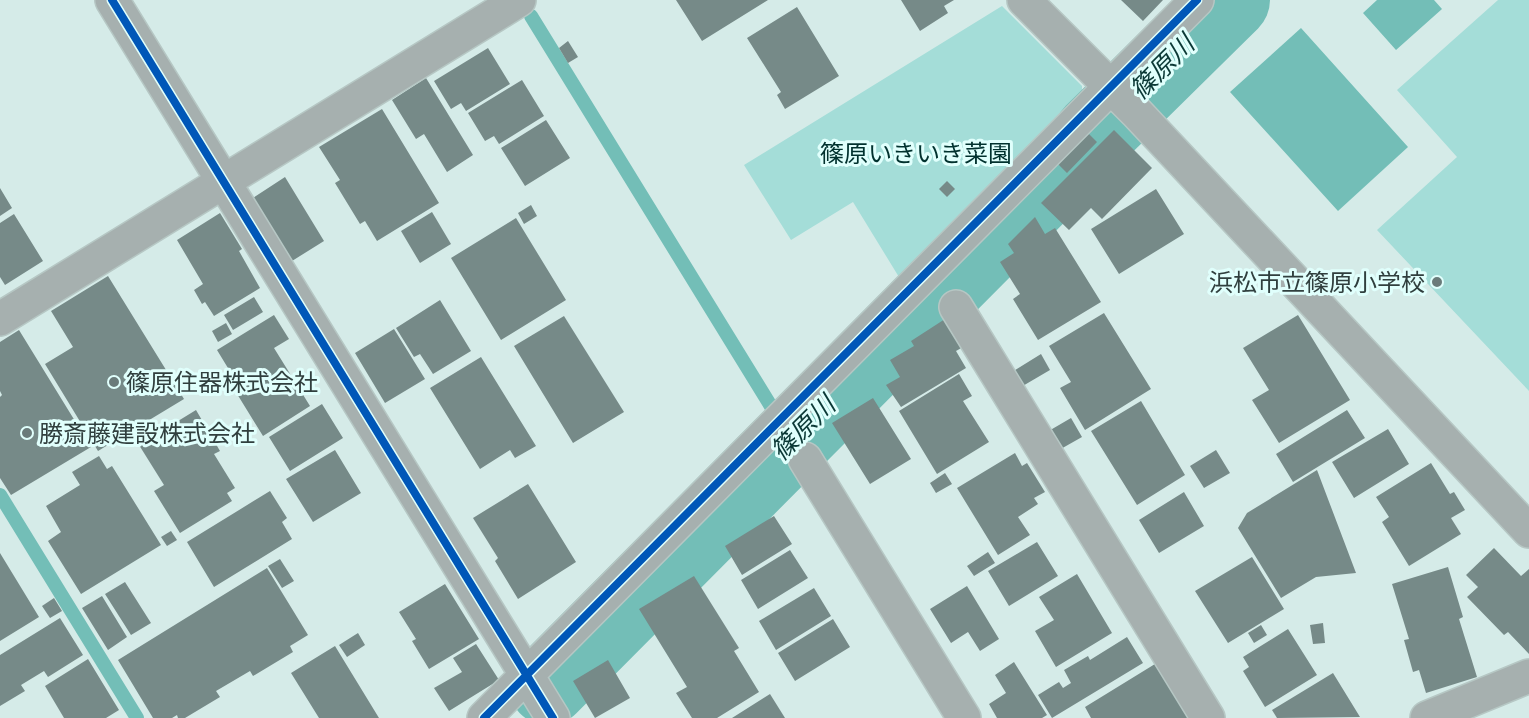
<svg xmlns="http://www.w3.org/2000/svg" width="1529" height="718" viewBox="0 0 1529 718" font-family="Jost,'Noto Sans JP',sans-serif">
  <rect width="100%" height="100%" fill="#d5ebe8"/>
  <path fill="#a4ddd8" d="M 1498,0 L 1529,0 L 1529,391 L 1377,230 L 1457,157 L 1397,90 Z
    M 1002,6 L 1082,86 L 1082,100 L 902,282 L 853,202 L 791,240 L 744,165 Z"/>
  <path fill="#73beb7" d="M 1377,0 L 1434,0 L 1442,9 L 1396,50 L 1363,13 Z
    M 1301,28 L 1408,147 L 1338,211 L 1230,92 Z"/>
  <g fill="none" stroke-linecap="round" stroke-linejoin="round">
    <path stroke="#73beb7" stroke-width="14" d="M 531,16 L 772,408
      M 787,431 L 792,439
      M 0,495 L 137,718"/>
    <path stroke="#73beb7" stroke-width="80" d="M 1094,134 L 1230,0
      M 548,685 L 1059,171"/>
  </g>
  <path fill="#768a88" d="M 676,0 L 768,0 L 702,41 Z
    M 901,0 L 954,0 L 944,6 L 948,13 L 920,31 Z
    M 1121,0 L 1163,0 L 1143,21 Z
    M 797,7 L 839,76 L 785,109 L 777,95 L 781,92 L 747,38 Z
    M 568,41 L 578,57 L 568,63 L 559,48 Z
    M 488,48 L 510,84 L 466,111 L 461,103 L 451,109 L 434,81 Z
    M 426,78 L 473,155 L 447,172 L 424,134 L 416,139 L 392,100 Z
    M 522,80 L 544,116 L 499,144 L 494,136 L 485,141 L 468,113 Z
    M 382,109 L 439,203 L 377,241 L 365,221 L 360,224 L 335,183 L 340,180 L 319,147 Z
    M 546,120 L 570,158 L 525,186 L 501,148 Z
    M 1114,130 L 1152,168 L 1102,219 L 1091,208 L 1069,230 L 1041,203 Z
    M 1086,131 L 1097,142 L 1067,173 L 1056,162 Z
    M 285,177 L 324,241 L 292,261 L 253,198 Z
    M 947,181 L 955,189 L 947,197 L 939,189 Z
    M 0,188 L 12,208 L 0,216 Z
    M 1156,189 L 1184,234 L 1119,274 L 1091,229 Z
    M 531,205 L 537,216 L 524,224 L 518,213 Z
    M 432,212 L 451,244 L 420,263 L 401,231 Z
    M 220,213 L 242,249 L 239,251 L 260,288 L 214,316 L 205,302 L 202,304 L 194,290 L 203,284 L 177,240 Z
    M 14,214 L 43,261 L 5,285 L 0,277 L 0,223 Z
    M 1035,217 L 1045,234 L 1055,228 L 1101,302 L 1038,340 L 1013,299 L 1020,294 L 1000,262 L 1014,253 L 1008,244 Z
    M 516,218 L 566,300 L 501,340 L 451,258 Z
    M 108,276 L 184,399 L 98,451 L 45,364 L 73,347 L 51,311 Z
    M 254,297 L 263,312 L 233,330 L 224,315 Z
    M 440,300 L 471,351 L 433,374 L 420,354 L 414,357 L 396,328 Z
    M 1104,313 L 1151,389 L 1085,430 L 1060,388 L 1071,382 L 1049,346 Z
    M 274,315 L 289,339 L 274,348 L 310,406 L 263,436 L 226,376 L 231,373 L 217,350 Z
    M 1298,315 L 1350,400 L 1279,443 L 1252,400 L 1269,390 L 1243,348 Z
    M 564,316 L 624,412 L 573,443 L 514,346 Z
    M 945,319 L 963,347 L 956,351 L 966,368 L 901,407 L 886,385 L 900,377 L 890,360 L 914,346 L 911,341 Z
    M 226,323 L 232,334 L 218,342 L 212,331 Z
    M 394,329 L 425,379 L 385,403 L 355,353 Z
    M 19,330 L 91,447 L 11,495 L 0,478 L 0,397 L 2,395 L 0,391 L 0,342 Z
    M 1041,354 L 1050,370 L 1021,387 L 1012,372 Z
    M 481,357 L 536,446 L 515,458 L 510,450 L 480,469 L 430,388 Z
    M 959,374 L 972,396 L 963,401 L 989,442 L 937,474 L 899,411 Z
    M 873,398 L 911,459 L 870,484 L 832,423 Z
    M 1141,401 L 1185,475 L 1137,505 L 1091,431 Z
    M 322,404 L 343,438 L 290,471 L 269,437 Z
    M 196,410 L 220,451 L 214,454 L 235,488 L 227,493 L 232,501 L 180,533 L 154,491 L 164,485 L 139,445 Z
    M 1347,410 L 1365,438 L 1293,482 L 1276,454 Z
    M 1071,418 L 1082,437 L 1059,450 L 1047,432 Z
    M 1388,429 L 1409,464 L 1354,498 L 1332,462 Z
    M 335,450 L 361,493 L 313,522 L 286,479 Z
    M 1216,450 L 1230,473 L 1204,488 L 1190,466 Z
    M 1015,453 L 1022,466 L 1027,463 L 1045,492 L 1034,498 L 1038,504 L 1018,517 L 1030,535 L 998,555 L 957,488 Z
    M 99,456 L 107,469 L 112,466 L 161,545 L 81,594 L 48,541 L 61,532 L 46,506 L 80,485 L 72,472 Z
    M 1431,463 L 1450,494 L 1454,492 L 1465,510 L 1451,518 L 1461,534 L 1409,566 L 1382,522 L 1389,517 L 1376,497 Z
    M 1317,470 L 1356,573 L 1316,577 L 1281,598 L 1238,528 L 1247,513 Z
    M 945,473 L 952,484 L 936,493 L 930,483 Z
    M 528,484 L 576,562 L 518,599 L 495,561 L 498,558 L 473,518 Z
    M 270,491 L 287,518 L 282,522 L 292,539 L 214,587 L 187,542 Z
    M 1184,492 L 1204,526 L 1159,553 L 1139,520 Z
    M 774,516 L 792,544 L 742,575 L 725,546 Z
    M 171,531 L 177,540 L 167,546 L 161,537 Z
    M 1037,542 L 1058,576 L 1009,606 L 988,571 Z
    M 1494,548 L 1521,576 L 1529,569 L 1529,654 L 1508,632 L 1504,635 L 1467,597 L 1478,587 L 1466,575 Z
    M 790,550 L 808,578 L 758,609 L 741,580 Z
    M 988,552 L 995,563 L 974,576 L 967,566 Z
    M 0,553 L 39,617 L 0,641 Z
    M 1252,557 L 1284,609 L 1228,643 L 1195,591 Z
    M 280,559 L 294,581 L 282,588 L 268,566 Z
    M 1448,567 L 1463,617 L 1459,619 L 1477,677 L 1426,693 L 1419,670 L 1413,672 L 1404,640 L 1409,639 L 1392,584 Z
    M 267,568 L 308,635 L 290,646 L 293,652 L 253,676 L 250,671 L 216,691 L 220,697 L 185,718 L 178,718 L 177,715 L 172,718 L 153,718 L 118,660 Z
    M 1077,574 L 1112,633 L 1056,667 L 1035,631 L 1054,620 L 1039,597 Z
    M 694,576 L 739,648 L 734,651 L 759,692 L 717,718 L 692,718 L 676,693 L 687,687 L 639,609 Z
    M 125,582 L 151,623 L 131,635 L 105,594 Z
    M 445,584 L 479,639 L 429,669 L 412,641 L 416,639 L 399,612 Z
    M 967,586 L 999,639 L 980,651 L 968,632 L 951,643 L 930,609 Z
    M 814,588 L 831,616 L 776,650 L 759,621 Z
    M 102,596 L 127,637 L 108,650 L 82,608 Z
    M 54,598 L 62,611 L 50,618 L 42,606 Z
    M 60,618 L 83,655 L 48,677 L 44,671 L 21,685 L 25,691 L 0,706 L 0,655 Z
    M 833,619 L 850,647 L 795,681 L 778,653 Z
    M 1323,623 L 1325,643 L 1313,644 L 1310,625 Z
    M 1261,625 L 1267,635 L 1254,643 L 1248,633 Z
    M 1288,629 L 1317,675 L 1265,707 L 1243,671 L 1249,667 L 1243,657 Z
    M 358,633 L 365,645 L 347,657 L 339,645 Z
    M 1127,637 L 1143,663 L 1052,718 L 1038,695 L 1059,682 L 1063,688 L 1071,683 L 1064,670 L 1088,656 L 1090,660 Z
    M 476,644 L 499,680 L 449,711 L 434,688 L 462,672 L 453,658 Z
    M 335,646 L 379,718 L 319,718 L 291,673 Z
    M 88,659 L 119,710 L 106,718 L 64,718 L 45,686 Z
    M 608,660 L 630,698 L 595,718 L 573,681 Z
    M 1014,662 L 1047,715 L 1042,718 L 997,718 L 989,704 L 1006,693 L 995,675 Z
    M 1155,664 L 1188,718 L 1091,718 L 1085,707 Z
    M 1333,673 L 1360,717 L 1277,718 L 1272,710 Z
    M 770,694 L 785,718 L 732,718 Z"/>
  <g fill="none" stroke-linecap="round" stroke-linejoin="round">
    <defs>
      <path id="minor" d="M 112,0 L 553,718
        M 1024,0 L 1136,112 L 1529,531
        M 956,307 L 1208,718
        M 0,319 L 519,0
        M 805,459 L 964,718
        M 484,718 L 1197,0
        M 1427,718 L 1529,676"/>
    </defs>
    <use href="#minor" stroke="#b6c7c4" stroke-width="36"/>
    <use href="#minor" stroke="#a6b0af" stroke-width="33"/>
    <defs>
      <path id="cycleway" d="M 112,0 L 553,718
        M 484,718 L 1197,0"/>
    </defs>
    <use href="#cycleway" stroke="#e0fffc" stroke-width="11"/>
    <use href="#cycleway" stroke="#0057b8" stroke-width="8"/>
  </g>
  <g fill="#6a7b7a" stroke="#e0fffc" stroke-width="2">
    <circle cx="1437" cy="282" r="6"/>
    <circle cx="114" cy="382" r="6"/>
    <circle cx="27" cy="433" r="6"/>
  </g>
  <g text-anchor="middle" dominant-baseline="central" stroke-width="6" stroke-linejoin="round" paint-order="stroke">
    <g font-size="24" fill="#01312e" stroke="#e0fffc">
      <text x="916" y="153">篠原いきいき菜園</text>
    </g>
    <g font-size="24" fill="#303f3e" stroke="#e0fffc" text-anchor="start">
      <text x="1425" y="282" text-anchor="end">浜松市立篠原小学校</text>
      <text x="126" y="382">篠原住器株式会社</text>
      <text x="39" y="433">勝斎藤建設株式会社</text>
    </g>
    <g font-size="26" font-style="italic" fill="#0b3936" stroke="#e0fffc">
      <text transform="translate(1162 67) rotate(-45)">篠原川</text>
      <text transform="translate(803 428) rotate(-45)">篠原川</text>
    </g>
  </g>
</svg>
